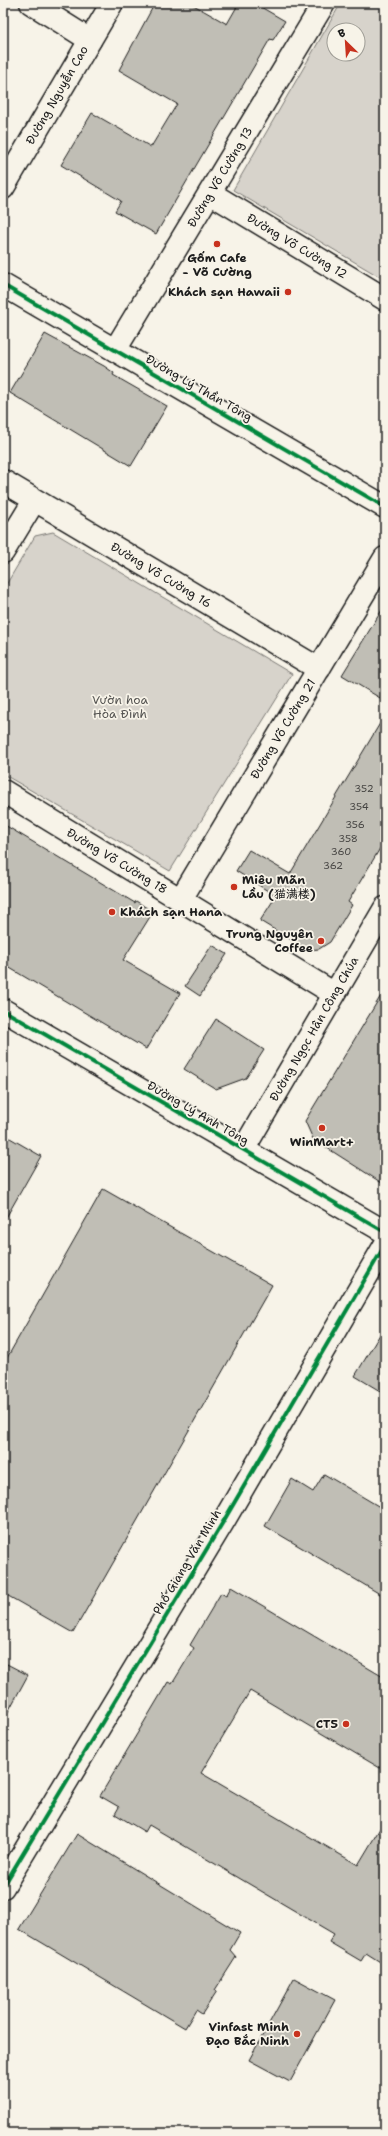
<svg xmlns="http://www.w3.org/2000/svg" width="388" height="2136" viewBox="0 0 388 2136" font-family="'Shantell Sans','LXGW WenKai TC',sans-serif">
  <rect width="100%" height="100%" fill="#f7f3e8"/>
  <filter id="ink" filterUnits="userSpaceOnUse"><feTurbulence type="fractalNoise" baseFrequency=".025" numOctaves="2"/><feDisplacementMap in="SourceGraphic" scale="8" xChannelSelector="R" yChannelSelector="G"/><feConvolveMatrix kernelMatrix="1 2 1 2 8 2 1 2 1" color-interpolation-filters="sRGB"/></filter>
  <g filter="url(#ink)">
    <path fill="#d7d3cb" stroke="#7a7874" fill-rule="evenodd" d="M 341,3 L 379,3 L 385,6 L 385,280 L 233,190 ZM 334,30 L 358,30 L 358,54 L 334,54 Z
      M 53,532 L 292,674 L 170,871 L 3,774 L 3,590 L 35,536 Z"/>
    <path fill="#c0beb5" stroke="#1c1c1c" d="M 155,3 L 190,3 L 227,24 L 239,3 L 254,3 L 285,21 L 273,40 L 270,39 L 156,234 L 115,211 L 121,201 L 61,165 L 92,113 L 151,147 L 177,104 L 119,70 Z
      M 45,334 L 104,366 L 114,373 L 113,375 L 167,406 L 131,466 L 10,393 Z
      M 385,605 L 385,701 L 342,675 Z
      M 385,715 L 385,840 L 348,902 L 352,905 L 330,942 L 319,949 L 308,950 L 260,921 L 276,896 L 236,871 L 249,850 L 290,874 Z
      M 3,824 L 135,903 L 136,901 L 153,912 L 123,960 L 180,993 L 146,1049 L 3,964 Z
      M 212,945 L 227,954 L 200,996 L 185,986 Z
      M 385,989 L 385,1185 L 313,1139 L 305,1121 Z
      M 216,1019 L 264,1050 L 246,1078 L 216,1089 L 184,1069 Z
      M 3,1134 L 41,1156 L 3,1223 Z
      M 103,1189 L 272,1285 L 73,1633 L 3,1593 L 3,1365 Z
      M 385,1326 L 385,1394 L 355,1376 Z
      M 324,1474 L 385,1510 L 385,1597 L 265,1526 L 292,1479 L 313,1492 Z
      M 231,1587 L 385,1678 L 385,1771 L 250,1691 L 201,1773 L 358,1865 L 385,1820 L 385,1965 L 366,1953 L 361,1961 L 329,1942 L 334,1934 L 149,1825 L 145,1832 L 115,1814 L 119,1807 L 100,1796 L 168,1682 L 172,1684 L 194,1648 L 190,1645 L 221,1593 L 226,1596 Z
      M 3,1662 L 28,1675 L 3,1721 Z
      M 77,1834 L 240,1933 L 230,1950 L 236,1957 L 215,1990 L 217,1991 L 202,2014 L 196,2010 L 185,2028 L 19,1929 Z
      M 294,1978 L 335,2000 L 290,2082 L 249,2060 Z"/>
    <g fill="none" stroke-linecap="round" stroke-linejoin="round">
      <defs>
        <path id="minor" d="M 31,3 L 90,40
          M 210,193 L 385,299
          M 115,350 L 324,3
          M 3,481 L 319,669
          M 3,552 L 34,501
          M 3,791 L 333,993
          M 181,899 L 385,558
          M 3,1887 L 223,1522 L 385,1245"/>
        <path id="tertiary" d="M 3,285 L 385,507
          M 3,1010 L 385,1232"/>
        <path id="secondary" d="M 3,188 L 112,3
          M 243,1150 L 385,908"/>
      </defs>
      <use href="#minor" stroke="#1c1c1c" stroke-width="25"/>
      <use href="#tertiary" stroke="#1c1c1c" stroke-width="25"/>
      <use href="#secondary" stroke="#1c1c1c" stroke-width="25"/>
      <use href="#minor" stroke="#f7f3e8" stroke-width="22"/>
      <use href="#tertiary" stroke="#f7f3e8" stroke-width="22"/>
      <use href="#secondary" stroke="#f7f3e8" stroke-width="22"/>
      <defs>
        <path id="cycleway" d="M 3,285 L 385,507
          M 3,1010 L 385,1232
          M 3,1887 L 223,1522 L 385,1245"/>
      </defs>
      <use href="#cycleway" stroke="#f7f3e8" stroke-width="6"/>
      <use href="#cycleway" stroke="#00873e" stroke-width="4"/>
    </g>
  </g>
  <g fill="#c8321e" stroke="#f7f3e8" stroke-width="1.5">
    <circle cx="217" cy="244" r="4"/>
    <circle cx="288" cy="292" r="4"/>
    <circle cx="234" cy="887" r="4"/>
    <circle cx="112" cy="912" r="4"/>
    <circle cx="321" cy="941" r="4"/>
    <circle cx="322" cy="1128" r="4"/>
    <circle cx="346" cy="1724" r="4"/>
    <circle cx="297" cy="2034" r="4"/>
  </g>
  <g text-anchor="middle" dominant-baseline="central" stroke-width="3.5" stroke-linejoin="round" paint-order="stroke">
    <g font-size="10" fill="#454442">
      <text x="364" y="788">352</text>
      <text x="359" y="806">354</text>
      <text x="355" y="824">356</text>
      <text x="348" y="838">358</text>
      <text x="341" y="851">360</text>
      <text x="333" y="865">362</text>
    </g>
    <g font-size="12" fill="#1c1c1c" stroke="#f7f3e8">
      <text transform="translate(57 95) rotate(-60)">Đường Nguyễn Cao</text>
      <text transform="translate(220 177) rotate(-59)">Đường Võ Cường 13</text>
      <text transform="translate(297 246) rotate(31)">Đường Võ Cường 12</text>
      <text transform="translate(199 388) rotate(30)">Đường Lý Thần Tông</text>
      <text transform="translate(161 575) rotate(31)">Đường Võ Cường 16</text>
      <text transform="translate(283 729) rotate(-59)">Đường Võ Cường 21</text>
      <text transform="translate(117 861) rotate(31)">Đường Võ Cường 18</text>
      <text transform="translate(314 1029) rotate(-60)">Đường Ngọc Hân Công Chúa</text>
      <text transform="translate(198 1113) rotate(30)">Đường Lý Anh Tông</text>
      <text transform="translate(187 1562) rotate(-59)">Phố Giang Văn Minh</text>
    </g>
    <g font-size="12" font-weight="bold" fill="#1c1c1c" stroke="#f7f3e8" text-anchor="end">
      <text x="217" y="258" text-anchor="middle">Gốm Cafe<tspan x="217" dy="14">- Võ Cường</tspan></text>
      <text x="280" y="292">Khách sạn Hawaii</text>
      <text x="242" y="880" text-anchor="start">Miêu Mãn<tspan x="242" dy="14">Lầu (猫满楼)</tspan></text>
      <text x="120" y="912" text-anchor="start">Khách sạn Hana</text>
      <text x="313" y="934">Trung Nguyên<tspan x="313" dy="14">Coffee</tspan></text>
      <text x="322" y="1142" text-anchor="middle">WinMart+</text>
      <text x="338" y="1724">CT5</text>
      <text x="289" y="2027">Vinfast Minh<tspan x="289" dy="14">Đạo Bắc Ninh</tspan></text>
    </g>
    <g font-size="12" fill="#545351" stroke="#f7f3e8">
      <text x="120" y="700">Vườn hoa<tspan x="120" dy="14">Hòa Đình</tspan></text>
    </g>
  </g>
  <rect width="388" height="2136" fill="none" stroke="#f7f3e8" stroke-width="16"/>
  <rect x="8" y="8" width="372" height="2120" fill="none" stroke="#1c1c1c" stroke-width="1.5" filter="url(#ink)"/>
  <g transform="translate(346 42) rotate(335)"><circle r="19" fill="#f7f3e8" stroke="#9f9d96"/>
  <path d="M0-3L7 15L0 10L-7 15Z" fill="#c8321e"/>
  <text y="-6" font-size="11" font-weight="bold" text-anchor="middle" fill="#1c1c1c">B</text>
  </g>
</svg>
